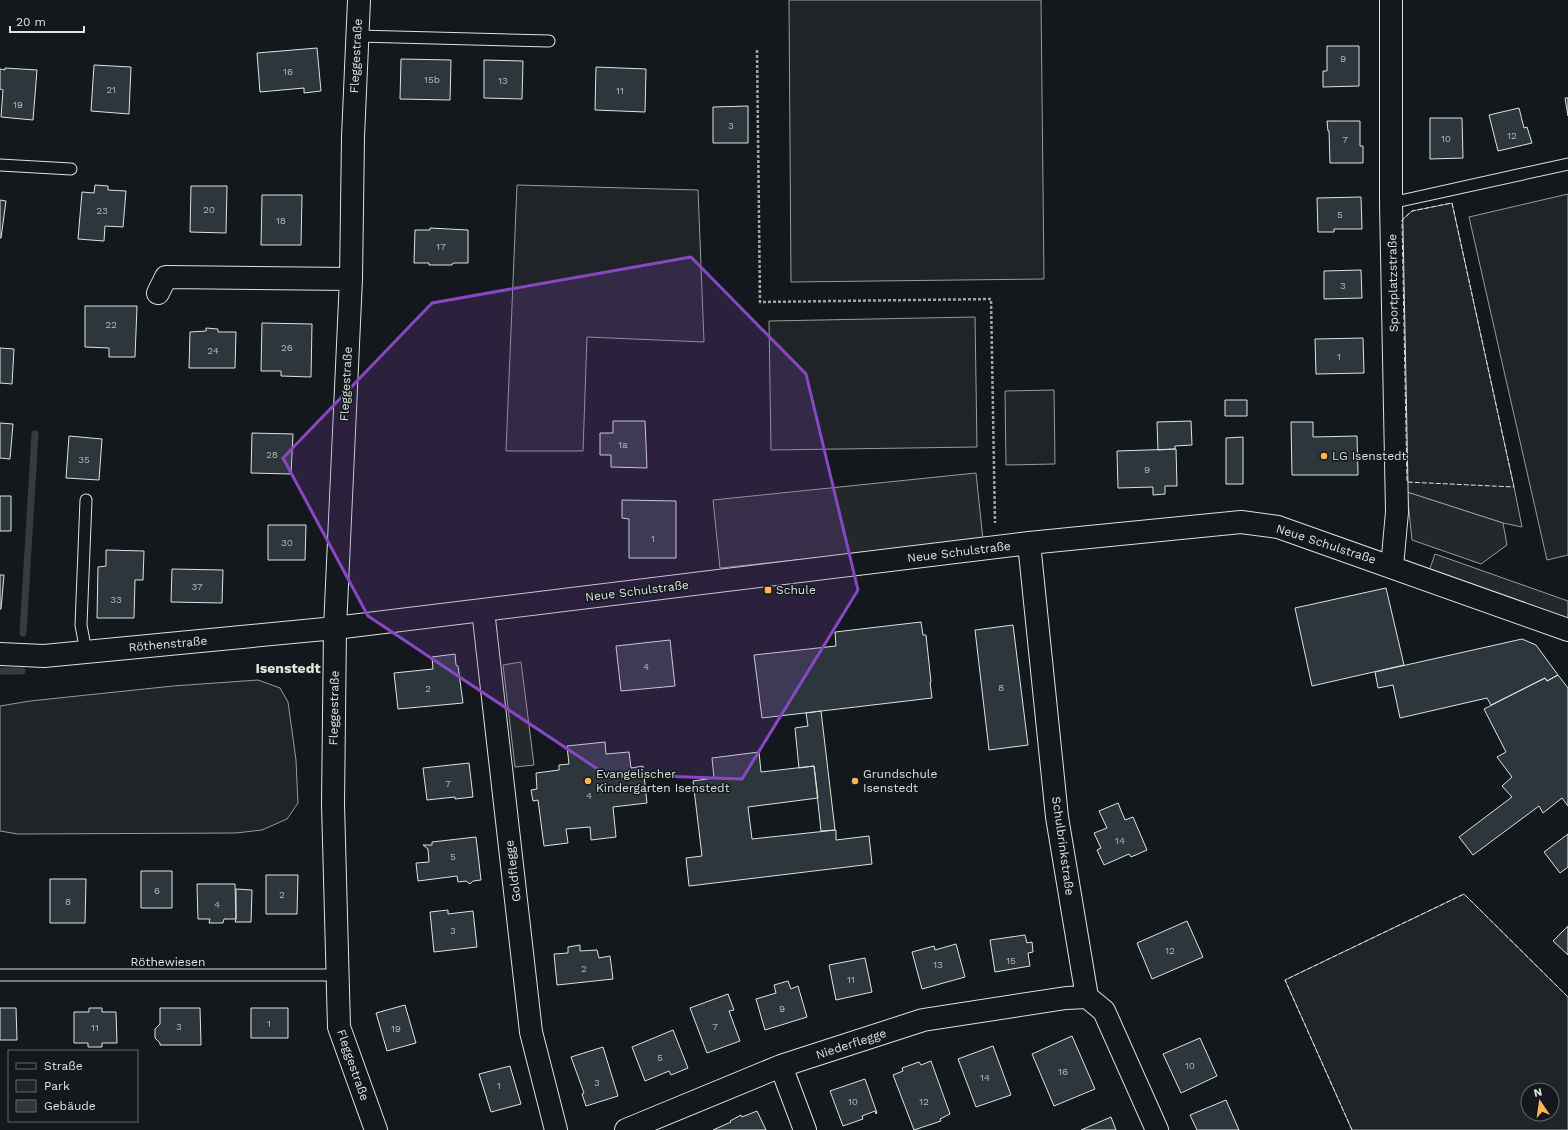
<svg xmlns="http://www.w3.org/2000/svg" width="1568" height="1130" viewBox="0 0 1568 1130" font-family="'Work Sans',sans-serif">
  <rect width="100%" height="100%" fill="#14181c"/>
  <path fill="#202428" stroke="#939e99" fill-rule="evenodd" d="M 789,0 L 1041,0 L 1044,279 L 791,282 Z
    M 517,185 L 698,190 L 704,342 L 587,337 L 583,451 L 506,451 Z
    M 1568,194 L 1568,555 L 1547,560 L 1469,217 Z
    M 1452,203 L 1514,487 L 1522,527 L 1503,523 L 1407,492 L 1402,220 L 1412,211 Z
    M 975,317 L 977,447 L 771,450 L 769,321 Z
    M 1054,390 L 1055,464 L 1006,465 L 1005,391 Z
    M 258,680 L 280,688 L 288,702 L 296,760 L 298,803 L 287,819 L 262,830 L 236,833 L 18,834 L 0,831 L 0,706 L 30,701 L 173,686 Z
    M 1464,894 L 1568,997 L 1568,1130 L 1352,1130 L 1285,980 ZM 1528,1090 L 1552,1090 L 1552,1114 L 1528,1114 Z"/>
  <path fill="#24282b" stroke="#939e99" d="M 976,473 L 983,540 L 720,568 L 713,500 Z
    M 1407,492 L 1503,523 L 1507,545 L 1481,564 L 1412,540 Z
    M 1435,554 L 1568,601 L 1568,622 L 1428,574 Z
    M 521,662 L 534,765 L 515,767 L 503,665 Z"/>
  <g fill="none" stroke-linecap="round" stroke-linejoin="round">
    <path stroke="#363b3e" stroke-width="7" d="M 23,633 L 35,434
      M 0,671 L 22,671"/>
  </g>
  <path fill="#2c363c" stroke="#d8e6dc" d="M 1327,46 L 1359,46 L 1359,86 L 1323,87 L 1323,71 L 1327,71 Z
    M 317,48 L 321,91 L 304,93 L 304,88 L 260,92 L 257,53 Z
    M 401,59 L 451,60 L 450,100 L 400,99 Z
    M 484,60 L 523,61 L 522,99 L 484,98 Z
    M 94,65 L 131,67 L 129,114 L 91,111 Z
    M 596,67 L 646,69 L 645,112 L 595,110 Z
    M 5,68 L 37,70 L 33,120 L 1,117 L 3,90 L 0,89 L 0,69 L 5,70 Z
    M 1565,98 L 1568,98 L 1568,116 Z
    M 748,106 L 748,143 L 713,143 L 713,107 Z
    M 1519,108 L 1524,128 L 1527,127 L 1532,143 L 1498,151 L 1489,115 Z
    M 1430,118 L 1462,118 L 1463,158 L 1430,159 Z
    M 1327,121 L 1360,121 L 1360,146 L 1363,146 L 1363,163 L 1330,163 L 1329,131 L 1328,131 Z
    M 95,185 L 108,186 L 108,190 L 126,191 L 123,227 L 105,226 L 104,241 L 78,239 L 82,192 L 94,193 Z
    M 191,186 L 227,186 L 226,233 L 190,232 Z
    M 262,195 L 302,195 L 301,245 L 261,245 Z
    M 1361,197 L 1362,229 L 1334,229 L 1334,232 L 1318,232 L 1317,198 Z
    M 0,200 L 6,201 L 1,238 L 0,238 Z
    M 430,228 L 468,230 L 468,263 L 453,263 L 452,265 L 429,265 L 429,263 L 414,263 L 415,230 L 430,230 Z
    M 1361,270 L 1362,298 L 1324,299 L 1324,271 Z
    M 85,306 L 137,306 L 135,357 L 109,357 L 109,348 L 85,347 Z
    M 262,323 L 312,324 L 311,377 L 281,376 L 281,371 L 261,371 Z
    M 206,328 L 218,329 L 218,332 L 236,332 L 235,368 L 189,368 L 190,332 L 206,331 Z
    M 1363,338 L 1364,373 L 1316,374 L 1315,339 Z
    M 0,348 L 14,349 L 12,384 L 0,383 Z
    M 1225,400 L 1247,400 L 1247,416 L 1225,416 Z
    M 613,421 L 645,421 L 647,468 L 611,467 L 611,455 L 600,455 L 600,433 L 613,433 Z
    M 1191,421 L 1192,445 L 1175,446 L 1175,449 L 1158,450 L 1157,422 Z
    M 1291,422 L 1313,422 L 1313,437 L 1357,436 L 1358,475 L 1292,475 Z
    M 0,423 L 13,424 L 10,459 L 0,458 Z
    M 252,433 L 293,434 L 291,474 L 251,473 Z
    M 69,436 L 102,439 L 99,480 L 66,478 Z
    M 1243,437 L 1243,484 L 1226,484 L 1226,438 Z
    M 1176,449 L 1177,486 L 1165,486 L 1165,494 L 1153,495 L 1153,487 L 1118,488 L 1117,451 Z
    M 0,496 L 11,496 L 11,531 L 0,531 Z
    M 622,500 L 676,501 L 676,558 L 629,558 L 629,519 L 622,518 Z
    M 268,525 L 306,525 L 305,560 L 268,560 Z
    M 106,550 L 144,551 L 143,580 L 135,580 L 134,618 L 97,618 L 98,567 L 106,566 Z
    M 172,569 L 223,570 L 222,603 L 171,602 Z
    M 0,575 L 4,575 L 1,609 L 0,609 Z
    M 1386,588 L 1404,665 L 1312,686 L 1295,608 Z
    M 921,622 L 923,635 L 926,635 L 931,682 L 930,682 L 932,698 L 762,718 L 754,655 L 836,646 L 835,632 Z
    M 1013,625 L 1028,745 L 989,750 L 975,630 Z
    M 1522,639 L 1536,645 L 1558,675 L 1547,681 L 1545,678 L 1491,705 L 1487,698 L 1400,718 L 1393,685 L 1378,688 L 1375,672 Z
    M 670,640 L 675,686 L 621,691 L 616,646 Z
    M 455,654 L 456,665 L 458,666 L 463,703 L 398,709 L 394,673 L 433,669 L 432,657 Z
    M 1558,675 L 1568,688 L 1568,806 L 1562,798 L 1543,813 L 1539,806 L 1473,855 L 1459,837 L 1512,797 L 1502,786 L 1512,777 L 1497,757 L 1506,752 L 1484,709 L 1545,678 L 1547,681 Z
    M 821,711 L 835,830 L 821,831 L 814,766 L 799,768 L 795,728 L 808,726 L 806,713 Z
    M 605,742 L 606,754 L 629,752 L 631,768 L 643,766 L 647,803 L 613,807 L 616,837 L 591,840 L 590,827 L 566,829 L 568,843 L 544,846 L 538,800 L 533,801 L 531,790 L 537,789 L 536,773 L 559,770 L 559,765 L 569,764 L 567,746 Z
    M 759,752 L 761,772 L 814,766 L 818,798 L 748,807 L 752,839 L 836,830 L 836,840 L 869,836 L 872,864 L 689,886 L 686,858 L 702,856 L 693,781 L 714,778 L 712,758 Z
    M 469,763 L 473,797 L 455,799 L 455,797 L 427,800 L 423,768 Z
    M 1118,803 L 1125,820 L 1133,817 L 1147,850 L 1131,857 L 1129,854 L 1104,865 L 1097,850 L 1101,848 L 1094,833 L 1107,828 L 1099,811 Z
    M 1568,834 L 1568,867 L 1560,873 L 1544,852 Z
    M 476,837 L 481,880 L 473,881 L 470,884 L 466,881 L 458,882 L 457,876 L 418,881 L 416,863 L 429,862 L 428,849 L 423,845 L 432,845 L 432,842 Z
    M 141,871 L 172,871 L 172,908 L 141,908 Z
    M 266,875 L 298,875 L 297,914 L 266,914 Z
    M 50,879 L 86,879 L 85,923 L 50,923 Z
    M 197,884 L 235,884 L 236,919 L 224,919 L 223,923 L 209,923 L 210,919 L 198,919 Z
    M 236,889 L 252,890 L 251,922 L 235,922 L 236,919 Z
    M 448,910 L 448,914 L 473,911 L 477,947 L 434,952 L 430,912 Z
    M 1187,921 L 1203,957 L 1152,979 L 1137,943 Z
    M 1568,926 L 1568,955 L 1553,941 Z
    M 1025,935 L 1027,943 L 1032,942 L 1033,952 L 1028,953 L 1030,966 L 995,972 L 990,940 Z
    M 956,944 L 965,977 L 922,989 L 912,952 L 934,946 L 935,950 Z
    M 580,945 L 580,951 L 597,950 L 599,958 L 610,956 L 613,979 L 557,985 L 554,954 L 568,953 L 568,947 Z
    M 865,958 L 872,992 L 836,1000 L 829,965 Z
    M 788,981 L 791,989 L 798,986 L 807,1017 L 765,1030 L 756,999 L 776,993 L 774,985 Z
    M 728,994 L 734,1010 L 729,1011 L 740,1041 L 707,1053 L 690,1008 Z
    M 405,1005 L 416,1043 L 387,1051 L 376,1013 Z
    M 0,1008 L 16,1008 L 17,1040 L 0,1040 Z
    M 89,1008 L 102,1008 L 102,1012 L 116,1012 L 117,1043 L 102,1043 L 102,1047 L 88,1047 L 88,1043 L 74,1043 L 74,1012 L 89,1012 Z
    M 160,1008 L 200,1008 L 201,1045 L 160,1045 L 160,1043 L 155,1038 L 155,1029 L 160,1024 Z
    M 251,1008 L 288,1008 L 288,1038 L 251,1038 Z
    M 673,1030 L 688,1068 L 671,1075 L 669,1071 L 645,1081 L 632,1047 Z
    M 1072,1036 L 1095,1089 L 1054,1106 L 1032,1054 Z
    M 1200,1038 L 1217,1076 L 1181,1093 L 1163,1054 Z
    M 993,1046 L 1011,1095 L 976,1107 L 958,1059 Z
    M 603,1047 L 618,1096 L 586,1106 L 582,1094 L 584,1093 L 571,1057 Z
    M 931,1061 L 950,1114 L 940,1119 L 941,1121 L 914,1130 L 893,1075 L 903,1071 L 902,1068 L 919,1062 L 921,1065 Z
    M 510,1066 L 521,1104 L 491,1112 L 479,1074 Z
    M 865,1079 L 877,1113 L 876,1114 L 875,1111 L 862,1116 L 863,1119 L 843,1126 L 830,1091 Z
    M 1226,1100 L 1239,1130 L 1197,1130 L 1190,1115 Z
    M 757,1111 L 766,1130 L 713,1130 L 731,1122 L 730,1121 L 741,1115 L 742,1117 Z
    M 1111,1117 L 1116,1130 L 1081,1130 Z"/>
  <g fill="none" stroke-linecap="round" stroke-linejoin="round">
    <defs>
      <path id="service" d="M 358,36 L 549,41
        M 0,165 L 71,169
        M 1391,203 L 1568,164
        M 86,652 L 81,625 L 86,500
        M 0,975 L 337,975"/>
      <path id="minor" d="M 359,0 L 353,137 L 351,279 L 335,628 L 333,804 L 339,1027 L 376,1130
        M 1391,0 L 1391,203 L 1397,512 L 1392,567
        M 158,293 L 166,277 L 351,279
        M 1029,543 L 1057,817 L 1087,997 L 1104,1011 L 1157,1130
        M 483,610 L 531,1032 L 556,1130
        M 0,654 L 44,656 L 335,628 L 1029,543 L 1241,522 L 1278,527 L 1568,630
        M 781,1066 L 805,1130
        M 626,1130 L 781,1066 L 923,1020 L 1066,998 L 1087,997"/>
    </defs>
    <use href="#service" stroke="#d8e6dc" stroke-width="13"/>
    <use href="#minor" stroke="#d8e6dc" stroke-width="24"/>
    <path stroke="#9da8a2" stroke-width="2.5" stroke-dasharray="3 2" stroke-linecap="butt" d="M 757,50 L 760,302 L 991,299 L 995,523"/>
    <use href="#service" stroke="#14181c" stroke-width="11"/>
    <use href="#minor" stroke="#14181c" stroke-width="22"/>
    <path stroke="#d8e6dc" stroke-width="1" stroke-dasharray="5 2" stroke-linecap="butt" d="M 1452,203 L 1514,487 L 1407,482 L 1402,220 L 1412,211 Z
      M 1352,1130 L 1285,980 L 1464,894 L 1568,997"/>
  </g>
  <path fill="#8948c3" fill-opacity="0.2" stroke="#8948c3" stroke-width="3" stroke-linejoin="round" d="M 691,257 L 806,374 L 858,590 L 742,779 L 605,774 L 368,616 L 283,458 L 432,303 Z"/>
  <g fill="#ffb74d" stroke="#14181c" stroke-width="1.5">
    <circle cx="1324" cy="456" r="4"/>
    <rect x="764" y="586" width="8" height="8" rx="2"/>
    <circle cx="588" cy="781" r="4"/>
    <circle cx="855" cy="781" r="4"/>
  </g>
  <g text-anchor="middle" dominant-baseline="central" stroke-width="3" stroke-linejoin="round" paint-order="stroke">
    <g font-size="10" fill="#adbab4">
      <text x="1343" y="58">9</text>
      <text x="288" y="71">16</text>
      <text x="432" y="79">15b</text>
      <text x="503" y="80">13</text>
      <text x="111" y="89">21</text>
      <text x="620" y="90">11</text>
      <text x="18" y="104">19</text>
      <text x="731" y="125">3</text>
      <text x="1512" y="135">12</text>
      <text x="1446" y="138">10</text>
      <text x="1345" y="139">7</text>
      <text x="209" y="209">20</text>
      <text x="102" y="210">23</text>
      <text x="1340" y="214">5</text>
      <text x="281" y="220">18</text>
      <text x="441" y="246">17</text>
      <text x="1343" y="285">3</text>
      <text x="111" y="324">22</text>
      <text x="287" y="347">26</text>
      <text x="213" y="350">24</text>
      <text x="1339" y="356">1</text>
      <text x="623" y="444">1a</text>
      <text x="272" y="454">28</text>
      <text x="84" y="459">35</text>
      <text x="1147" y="469">9</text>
      <text x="653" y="538">1</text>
      <text x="287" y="542">30</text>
      <text x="197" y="586">37</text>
      <text x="116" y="599">33</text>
      <text x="646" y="666">4</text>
      <text x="1001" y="687">8</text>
      <text x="428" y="688">2</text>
      <text x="448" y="783">7</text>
      <text x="589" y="795">4</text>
      <text x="1120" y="840">14</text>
      <text x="453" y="856">5</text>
      <text x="157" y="890">6</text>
      <text x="282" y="894">2</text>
      <text x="68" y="901">8</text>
      <text x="217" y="904">4</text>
      <text x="453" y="930">3</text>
      <text x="1170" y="950">12</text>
      <text x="1011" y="960">15</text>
      <text x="938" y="964">13</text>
      <text x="584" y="968">2</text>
      <text x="851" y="979">11</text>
      <text x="782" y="1008">9</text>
      <text x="269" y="1023">1</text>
      <text x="179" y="1026">3</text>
      <text x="715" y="1026">7</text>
      <text x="95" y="1027">11</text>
      <text x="396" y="1028">19</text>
      <text x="660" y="1057">5</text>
      <text x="1190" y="1065">10</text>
      <text x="1063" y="1071">16</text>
      <text x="985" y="1077">14</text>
      <text x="597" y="1082">3</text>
      <text x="499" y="1085">1</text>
      <text x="853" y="1101">10</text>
      <text x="924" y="1101">12</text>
    </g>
    <g font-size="12" fill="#d8e6dc" stroke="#14181c">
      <text transform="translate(356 56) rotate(-87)">Fleggestraße</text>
      <text transform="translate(1393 283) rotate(-91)">Sportplatzstraße</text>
      <text transform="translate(346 384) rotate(-87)">Fleggestraße</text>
      <text transform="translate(1326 544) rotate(18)">Neue Schulstraße</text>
      <text transform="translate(959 552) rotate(-7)">Neue Schulstraße</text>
      <text transform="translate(637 591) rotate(-7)">Neue Schulstraße</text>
      <text transform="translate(168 644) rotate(-5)">Röthenstraße</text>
      <text transform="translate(334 708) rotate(-89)">Fleggestraße</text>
      <text transform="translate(1063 846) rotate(82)">Schulbrinkstraße</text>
      <text transform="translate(513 871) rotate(-97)">Goldflegge</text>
      <text x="168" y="962">Röthewiesen</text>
      <text transform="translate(851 1044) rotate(-18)">Niederflegge</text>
      <text transform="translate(353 1065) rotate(71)">Fleggestraße</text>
    </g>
    <g font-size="12" fill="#d8e6dc" stroke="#14181c" text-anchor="start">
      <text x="1332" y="456">LG Isenstedt</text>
      <text x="776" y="590">Schule</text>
      <text x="596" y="774">Evangelischer<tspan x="596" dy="14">Kindergarten Isenstedt</tspan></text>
      <text x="863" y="774">Grundschule<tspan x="863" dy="14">Isenstedt</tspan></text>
    </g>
    <g font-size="14" font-weight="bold" fill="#d8e6dc" stroke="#14181c">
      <text x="288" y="668">Isenstedt</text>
    </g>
  </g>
  <rect x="8" y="1050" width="130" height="72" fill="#14181c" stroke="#626a69"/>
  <rect x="16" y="1063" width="20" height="6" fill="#14181c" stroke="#626a69"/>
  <text x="44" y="1070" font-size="12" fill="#d8e6dc">Straße</text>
  <rect x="16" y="1080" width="20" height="12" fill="#202428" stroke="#626a69"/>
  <text x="44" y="1090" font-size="12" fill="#d8e6dc">Park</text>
  <rect x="16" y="1100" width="20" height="12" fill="#2c363c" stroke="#626a69"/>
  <text x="44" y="1110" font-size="12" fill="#d8e6dc">Gebäude</text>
  <g transform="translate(1540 1102) rotate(347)"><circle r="19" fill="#14181c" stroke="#626a69"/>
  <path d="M0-3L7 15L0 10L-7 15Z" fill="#ffb74d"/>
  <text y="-6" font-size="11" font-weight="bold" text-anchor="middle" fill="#d8e6dc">N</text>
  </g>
  <path d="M10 26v6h74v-6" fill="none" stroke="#d8e6dc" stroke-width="2"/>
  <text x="16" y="26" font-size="12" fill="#d8e6dc" stroke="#14181c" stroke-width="3" paint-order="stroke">20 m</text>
</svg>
